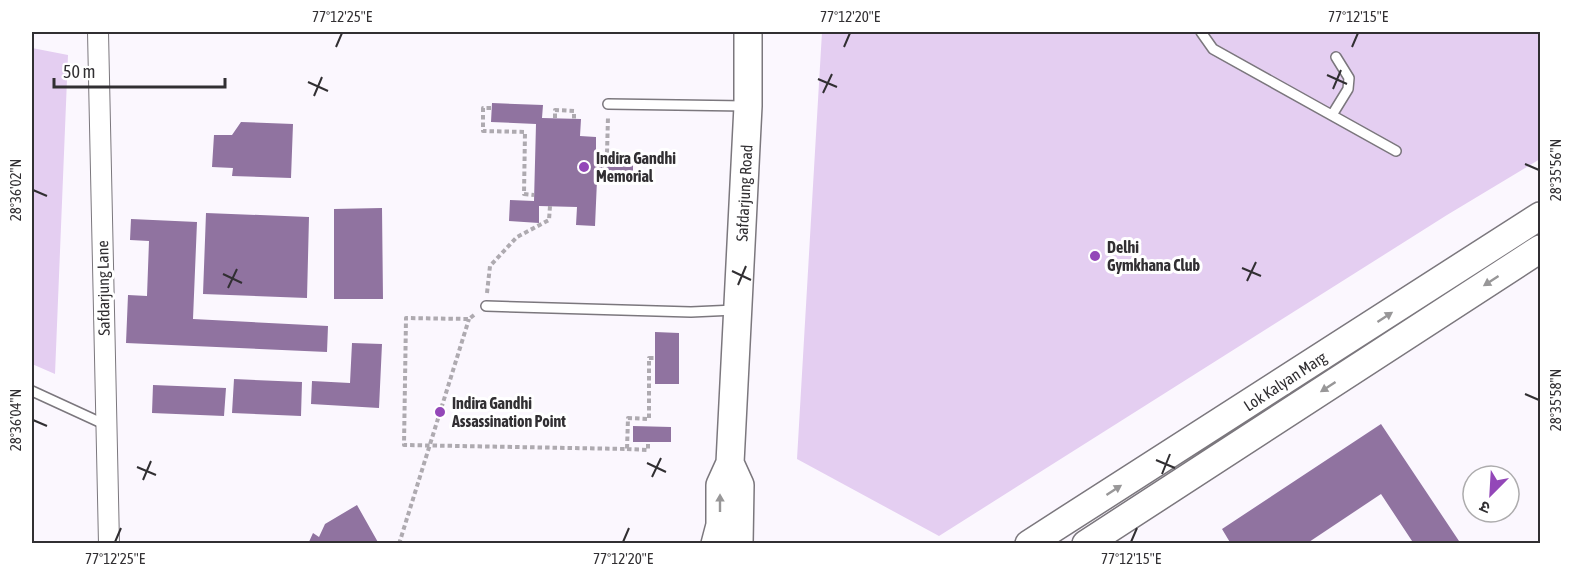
<svg xmlns="http://www.w3.org/2000/svg" width="1572" height="575" viewBox="0 0 1572 575" font-family="'Asap Condensed','Noto Sans Devanagari',sans-serif">
  <rect width="100%" height="100%" fill="#fbf7fe"/>
  <path fill="#e4cef1" d="M 822,32 L 1540,32 L 1540,159 L 1447,215 L 939,536 L 797,459 Z
    M 32,48 L 68,55 L 55,374 L 32,364 Z"/>
  <path fill="#9073a0" d="M 492,103 L 543,105 L 542,118 L 581,119 L 580,136 L 596,137 L 596,153 L 633,154 L 633,181 L 597,180 L 595,226 L 576,225 L 577,207 L 539,206 L 539,223 L 509,221 L 510,200 L 534,201 L 536,124 L 491,122 Z
    M 241,122 L 293,124 L 291,178 L 232,176 L 233,168 L 212,167 L 214,135 L 232,135 Z
    M 382,208 L 383,299 L 334,299 L 334,209 Z
    M 206,213 L 309,217 L 307,298 L 203,294 Z
    M 131,219 L 197,222 L 193,319 L 328,326 L 327,352 L 126,343 L 128,295 L 147,296 L 149,241 L 130,240 Z
    M 655,332 L 679,333 L 679,384 L 655,384 Z
    M 352,343 L 382,344 L 379,408 L 311,404 L 312,381 L 350,383 Z
    M 234,379 L 302,382 L 301,416 L 232,413 Z
    M 153,385 L 226,388 L 224,416 L 152,413 Z
    M 1381,424 L 1461,544 L 1414,544 L 1381,494 L 1306,544 L 1231,544 L 1222,529 Z
    M 633,426 L 671,427 L 671,442 L 633,442 Z
    M 357,505 L 379,544 L 308,544 L 313,533 L 319,537 L 325,524 Z"/>
  <g fill="none" stroke-linecap="round" stroke-linejoin="round">
    <defs>
      <path id="lane" d="M 1201,32 L 1213,49 L 1396,151
        M 608,104 L 746,106
        M 1332,115 L 1348,89 L 1349,78 L 1336,57
        M 486,306 L 691,312 L 735,310
        M 32,391 L 106,425"/>
      <path id="street" d="M 98,32 L 109,544"/>
      <path id="secondary" d="M 730,463 L 740,485 L 739,544
        M 715,544 L 720,525 L 720,485 L 730,463 L 748,106 L 748,32
        M 1029,544 L 1540,216
        M 1086,544 L 1540,249"/>
    </defs>
    <use href="#lane" stroke="#7b777d" stroke-width="12"/>
    <use href="#street" stroke="#7b777d" stroke-width="22"/>
    <use href="#secondary" stroke="#7b777d" stroke-width="30"/>
    <path stroke="#aeaab0" stroke-width="4" stroke-dasharray="4.5 3" stroke-linecap="butt" d="M 491,108 L 483,108 L 483,131 L 525,132 L 524,194 L 534,195
      M 555,118 L 555,110 L 574,111 L 574,119
      M 607,153 L 608,117
      M 487,293 L 490,266 L 517,237 L 549,220 L 550,206
      M 474,315 L 469,319 L 406,318 L 404,445 L 627,449 L 628,418 L 649,419 L 649,358 L 655,358
      M 627,449 L 648,450 L 648,442
      M 399,544 L 469,319"/>
    <use href="#lane" stroke="#fff" stroke-width="9"/>
    <use href="#street" stroke="#fff" stroke-width="20"/>
    <use href="#secondary" stroke="#fff" stroke-width="27"/>
  </g>
  <defs><path id="oneway-solid" d="M-6-.8H1V-3.2L6.5 0L1 3.2V.8H-6Z" transform="scale(1.5)"/></defs>
  <g fill="#989798">
    <use href="#oneway-solid" transform="translate(1491 281) rotate(147)"/>
    <use href="#oneway-solid" transform="translate(1385 317) rotate(-33)"/>
    <use href="#oneway-solid" transform="translate(1328 387) rotate(147)"/>
    <use href="#oneway-solid" transform="translate(1114 490) rotate(-33)"/>
    <use href="#oneway-solid" transform="translate(720 503) rotate(-90)"/>
  </g>
  <path fill="none" stroke="#312f32" stroke-width="2" d="M 336,47 L 342,33M 844,47 L 850,33M 1352,47 L 1358,33M 1327,75 L 1347,84M 818,79 L 837,87M 308,82 L 328,91M 1333,89 L 1341,70M 823,93 L 832,74M 314,96 L 322,77M 1525,164 L 1539,170M 33,190 L 47,196M 1242,268 L 1261,276M 732,271 L 751,280M 223,274 L 242,283M 1247,281 L 1256,262M 738,285 L 746,266M 228,288 L 237,269M 1525,394 L 1539,400M 33,420 L 47,426M 1156,460 L 1175,468M 647,463 L 666,472M 137,467 L 156,475M 1162,474 L 1170,454M 652,477 L 661,458M 143,480 L 151,461M 115,542 L 121,528M 623,542 L 629,528M 1131,542 L 1137,528"/>
  <g fill="#9347b8" stroke="#fff" stroke-width="2">
    <circle cx="584" cy="167" r="6"/>
    <circle cx="1095" cy="256" r="6"/>
    <circle cx="440" cy="412" r="6"/>
  </g>
  <g text-anchor="middle" dominant-baseline="central" stroke-width="6" stroke-linejoin="round" paint-order="stroke">
    <g font-size="16" font-weight="bold" fill="#312f32" stroke="#fff" text-anchor="start">
      <text x="596" y="158">Indira Gandhi<tspan x="596" dy="18">Memorial</tspan></text>
      <text x="1107" y="247">Delhi<tspan x="1107" dy="18">Gymkhana Club</tspan></text>
      <text x="452" y="403">Indira Gandhi<tspan x="452" dy="18">Assassination Point</tspan></text>
    </g>
    <g font-size="16" fill="#312f32" stroke="#fff">
      <text transform="translate(744 193) rotate(-87)">Safdarjung Road</text>
      <text transform="translate(103 288) rotate(-91)">Safdarjung Lane</text>
      <text transform="translate(1285 381) rotate(-33)">Lok Kalyan Marg</text>
    </g>
  </g>
  <rect width="1572" height="575" fill="none" stroke="#ffffff" stroke-width="66"/>
  <g transform="translate(1491 494) rotate(204)"><circle r="28" fill="#ffffff" stroke="#adacad" stroke-width="1.5"/>
  <path d="M0-4.5L10 22L0 15L-10 22Z" fill="#9347b8"/>
  <text y="-9" font-size="16" font-weight="bold" text-anchor="middle" fill="#312f32">उ</text>
  </g>
  <path d="M54 78v9h171v-9" fill="none" stroke="#312f32" stroke-width="3"/>
  <text x="63" y="78" font-size="18" fill="#312f32" stroke="#ffffff" stroke-width="4.5" paint-order="stroke">50 m</text>
  <rect x="33" y="33" width="1506" height="509" fill="none" stroke="#312f32" stroke-width="2"/>
  <g font-size="15" text-anchor="middle" fill="#312f32">
    <text x="342" y="22">77°12'25"E</text>
    <text x="850" y="22">77°12'20"E</text>
    <text x="1358" y="22">77°12'15"E</text>
    <text transform="translate(1556 170) rotate(-90)" y="5">28°35'56"N</text>
    <text transform="translate(16 190) rotate(-90)" y="5">28°36'02"N</text>
    <text transform="translate(1556 400) rotate(-90)" y="5">28°35'58"N</text>
    <text transform="translate(16 420) rotate(-90)" y="5">28°36'04"N</text>
    <text x="115" y="564">77°12'25"E</text>
    <text x="623" y="564">77°12'20"E</text>
    <text x="1131" y="564">77°12'15"E</text>
  </g>
</svg>
